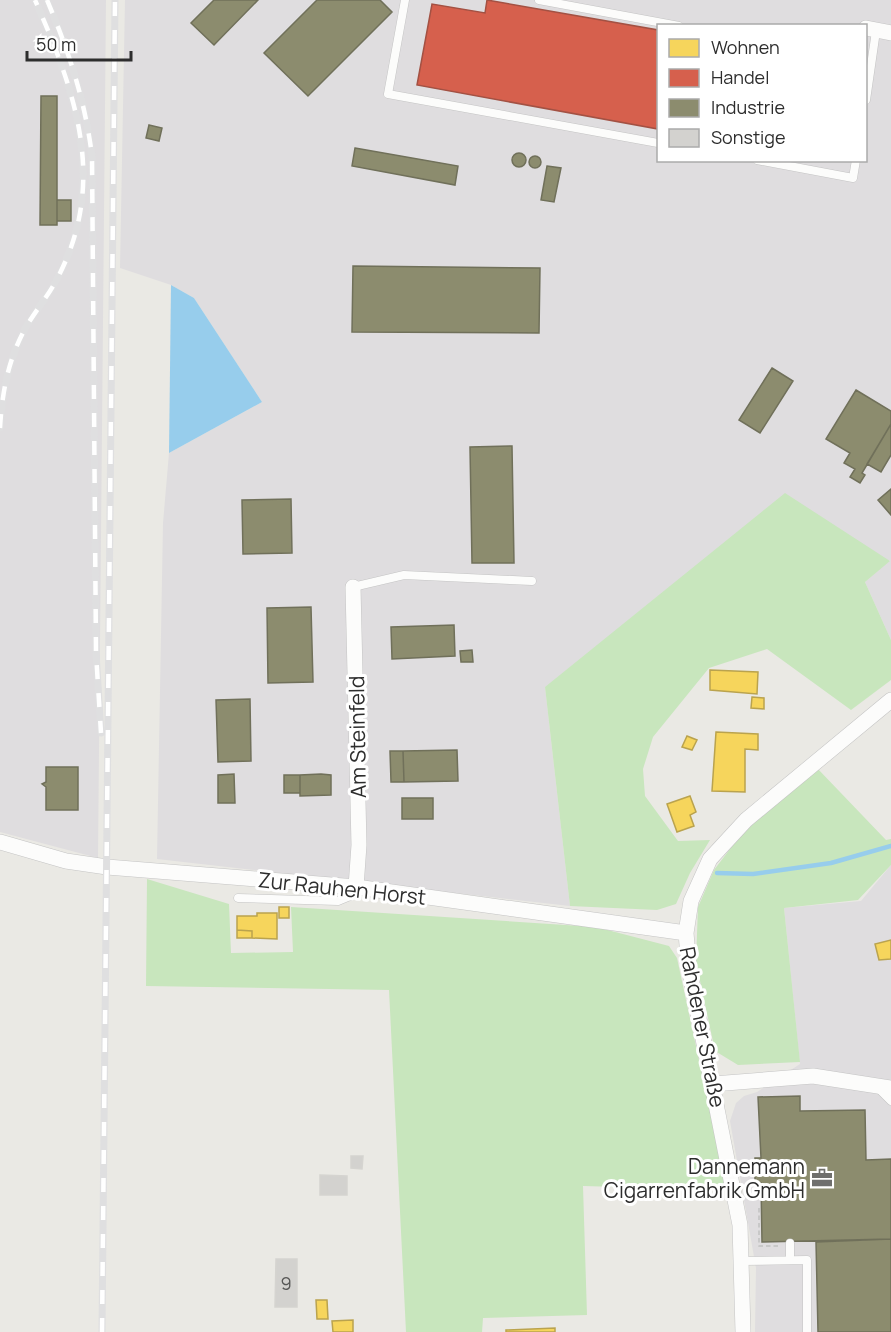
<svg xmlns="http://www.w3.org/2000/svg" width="891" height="1332" viewBox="0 0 891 1332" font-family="Manrope,sans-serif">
  <rect width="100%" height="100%" fill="#eae9e4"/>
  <path fill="#dfdddf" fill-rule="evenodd" d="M 0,0 L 106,0 L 98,858 L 0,832 Z
    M 125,0 L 891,0 L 891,640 L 865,582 L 890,560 L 545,687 L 570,906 L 157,859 L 163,523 L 169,453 L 262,402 L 194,298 L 171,285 L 120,268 ZM 658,26 L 866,26 L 866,160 L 658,160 Z
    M 891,865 L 891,1332 L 755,1332 L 756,1268 L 730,1121 L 736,1103 L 744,1096 L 757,1092 L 800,1064 L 784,908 L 861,901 Z"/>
  <path fill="#c8e6bd" d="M 785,493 L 890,561 L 865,582 L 891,640 L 891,680 L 851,710 L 767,649 L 709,668 L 653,737 L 643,769 L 645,796 L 678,841 L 710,840 L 690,873 L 676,904 L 657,910 L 570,906 L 545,687 Z
    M 817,768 L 886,840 L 891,839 L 891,865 L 858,900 L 784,908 L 800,1062 L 738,1065 L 715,1051 L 696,962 L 698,907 L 714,870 L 743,832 Z
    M 147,879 L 229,904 L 231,953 L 293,952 L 291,907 L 596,927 L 669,946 L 677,958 L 727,1190 L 583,1186 L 587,1315 L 483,1318 L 482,1332 L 406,1332 L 389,990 L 146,986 Z"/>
  <path fill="#97cdec" d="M 171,285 L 194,298 L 262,402 L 169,453 Z"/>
  <path fill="#f6d55c" stroke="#baa34e" stroke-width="1.5" d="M 710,670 L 758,672 L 757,694 L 710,690 Z
    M 752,697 L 764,698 L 764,709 L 751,708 Z
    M 716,732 L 758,734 L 758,750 L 745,749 L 745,792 L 712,791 Z
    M 687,736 L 697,740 L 692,750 L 682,747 Z
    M 690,796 L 696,812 L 690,815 L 694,826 L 677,832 L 667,804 Z
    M 279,907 L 289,907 L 289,918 L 279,918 Z
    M 257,913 L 277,913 L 277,939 L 252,938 L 252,931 L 237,930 L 237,916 L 257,916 Z
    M 237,930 L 252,931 L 252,938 L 237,938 Z
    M 891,940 L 891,959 L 879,960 L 875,944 Z
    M 316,1300 L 327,1300 L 328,1319 L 317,1319 Z
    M 353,1320 L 353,1332 L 333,1332 L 332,1321 Z
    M 555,1328 L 555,1332 L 506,1332 L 506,1330 Z"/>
  <path fill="#d6604d" stroke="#a35143" stroke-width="1.5" d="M 487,0 L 658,30 L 658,129 L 417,85 L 432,4 L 485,13 Z"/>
  <path fill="#8c8c6e" stroke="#70705a" stroke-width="1.5" d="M 214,0 L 258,0 L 214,45 L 191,23 Z
    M 317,0 L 380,0 L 392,12 L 308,96 L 264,53 Z
    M 41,96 L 57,96 L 57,225 L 40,225 Z
    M 149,125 L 162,128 L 159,141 L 146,138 Z
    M 355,148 L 458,166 L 455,185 L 352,166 Z
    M512 160a7 7 0 1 1 14 0a7 7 0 1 1-14 0Z
    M529 162a6 6 0 1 1 12 0a6 6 0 1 1-12 0Z
    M 547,166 L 561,168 L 554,202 L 541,200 Z
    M 57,200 L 71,200 L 71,221 L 57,221 Z
    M 353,266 L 540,268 L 539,333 L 352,332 Z
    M 772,368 L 793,381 L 760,433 L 739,420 Z
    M 856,390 L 891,411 L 891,424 L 862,473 L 865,475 L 860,483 L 850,477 L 855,469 L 844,463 L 850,453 L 826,439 Z
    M 891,424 L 891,455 L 881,472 L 867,464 Z
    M 512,446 L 514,563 L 472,563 L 470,447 Z
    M 891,489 L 891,515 L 878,500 Z
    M 291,499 L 292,553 L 243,554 L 242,500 Z
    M 311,607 L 313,682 L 268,683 L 267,608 Z
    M 454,625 L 455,656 L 392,659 L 391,627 Z
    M 472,650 L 473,662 L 461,662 L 460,651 Z
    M 250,699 L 251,761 L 218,762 L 216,700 Z
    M 457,750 L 458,781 L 404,782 L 403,751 Z
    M 390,751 L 403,751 L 404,782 L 391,782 Z
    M 46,767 L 78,767 L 78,810 L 46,810 L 46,787 L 42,784 L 46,782 Z
    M 234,774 L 235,803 L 218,803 L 218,775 Z
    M 321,774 L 331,775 L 331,795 L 300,796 L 300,775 Z
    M 284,775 L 300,775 L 300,793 L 284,793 Z
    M 402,798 L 433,798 L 433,819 L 402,819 Z
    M 800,1096 L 800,1111 L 865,1110 L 866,1160 L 891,1159 L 891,1239 L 762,1242 L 761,1183 L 755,1183 L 755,1158 L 761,1158 L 758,1097 Z
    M 891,1239 L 891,1332 L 818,1332 L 816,1242 Z"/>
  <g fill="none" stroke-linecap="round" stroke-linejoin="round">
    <path stroke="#97cdec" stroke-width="4.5" d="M 717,873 L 753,874 L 831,863 L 891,846"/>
  </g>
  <path fill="#d3d2cf" stroke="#d5d4d0" stroke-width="1.5" d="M 351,1156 L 363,1156 L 362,1169 L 351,1168 Z
    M 320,1175 L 347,1176 L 347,1195 L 320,1195 Z
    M 276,1259 L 297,1259 L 297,1307 L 275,1307 Z"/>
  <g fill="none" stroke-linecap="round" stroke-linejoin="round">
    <defs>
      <path id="service" d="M 405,0 L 388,94 L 658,143
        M 539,0 L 679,26
        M 866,100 L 876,31
        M 757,160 L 853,178 L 856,160
        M 353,587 L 404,575 L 532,581
        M 238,898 L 338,901 L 350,896 L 356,887
        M 877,1087 L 891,1101
        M 790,1243 L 790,1260
        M 742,1261 L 807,1260 L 807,1332"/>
      <path id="minor" d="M 866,28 L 891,33
        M 353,587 L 359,845 L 356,887
        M 0,842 L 66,861 L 107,867 L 356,887 L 686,933
        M 713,1084 L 813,1076 L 891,1088
        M 743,1332 L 740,1225 L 689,968 L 686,933 L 691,901 L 710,859 L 746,820 L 891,700"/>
    </defs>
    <use href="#service" stroke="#c4c4c4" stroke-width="9"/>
    <use href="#minor" stroke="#c4c4c4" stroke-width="16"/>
    <path stroke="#c8c8c8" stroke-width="2" stroke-dasharray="4.5 3" stroke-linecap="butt" d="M 759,1208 L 759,1246 L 778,1246"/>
    <use href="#service" stroke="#fcfcfb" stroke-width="8"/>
    <use href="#minor" stroke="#fcfcfb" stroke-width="15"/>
    <defs>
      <path id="rail" d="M 47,0 C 69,52 85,100 92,156 L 96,653 L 101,733
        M 0,428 C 2,393 8,359 26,327 C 36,310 49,295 58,277 C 108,181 75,91 35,0
        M 102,1332 L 115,0"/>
    </defs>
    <use href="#rail" stroke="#dfdfe0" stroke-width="7"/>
    <use href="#rail" stroke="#fff" stroke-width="4.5" stroke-dasharray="14" stroke-linecap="butt"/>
  </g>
  <defs>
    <symbol id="office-bare" viewBox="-9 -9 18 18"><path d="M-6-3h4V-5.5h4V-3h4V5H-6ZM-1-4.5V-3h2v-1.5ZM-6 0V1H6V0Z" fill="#6f6f6d" stroke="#fff" stroke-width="2.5" paint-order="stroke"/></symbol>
  </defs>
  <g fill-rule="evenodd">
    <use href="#office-bare" x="807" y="1163" width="30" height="30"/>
  </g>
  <g text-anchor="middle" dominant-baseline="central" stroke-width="6" stroke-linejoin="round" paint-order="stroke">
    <g font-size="18" fill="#575756">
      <text x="286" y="1283">9</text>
    </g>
    <g font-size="21" fill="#2d2d2d" stroke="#fff">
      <text transform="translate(357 737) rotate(-91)">Am Steinfeld</text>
      <text transform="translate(342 888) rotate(6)">Zur Rauhen Horst</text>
      <text transform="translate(703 1027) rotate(79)">Rahdener Straße</text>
    </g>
    <g font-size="21" fill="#2d2d2d" stroke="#fff" text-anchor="end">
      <text x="805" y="1166">Dannemann<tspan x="805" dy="24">Cigarrenfabrik GmbH</tspan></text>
    </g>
  </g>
  <rect x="657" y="24" width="210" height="138" fill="#ffffff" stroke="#ababab" stroke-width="1.5"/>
  <rect x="669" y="39" width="30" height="18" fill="#f6d55c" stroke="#ababab" stroke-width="1.5"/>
  <text x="711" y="54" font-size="18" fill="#2d2d2d">Wohnen</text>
  <rect x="669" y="69" width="30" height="18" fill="#d6604d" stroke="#ababab" stroke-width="1.5"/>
  <text x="711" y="84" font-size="18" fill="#2d2d2d">Handel</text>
  <rect x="669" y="99" width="30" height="18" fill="#8c8c6e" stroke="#ababab" stroke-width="1.5"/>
  <text x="711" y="114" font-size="18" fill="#2d2d2d">Industrie</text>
  <rect x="669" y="129" width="30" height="18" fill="#d3d2cf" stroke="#ababab" stroke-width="1.5"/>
  <text x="711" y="144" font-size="18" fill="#2d2d2d">Sonstige</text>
  <path d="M27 51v9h104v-9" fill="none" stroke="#2d2d2d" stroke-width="3"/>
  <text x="36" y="51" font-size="18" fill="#2d2d2d" stroke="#ffffff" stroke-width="4.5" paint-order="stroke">50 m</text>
</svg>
